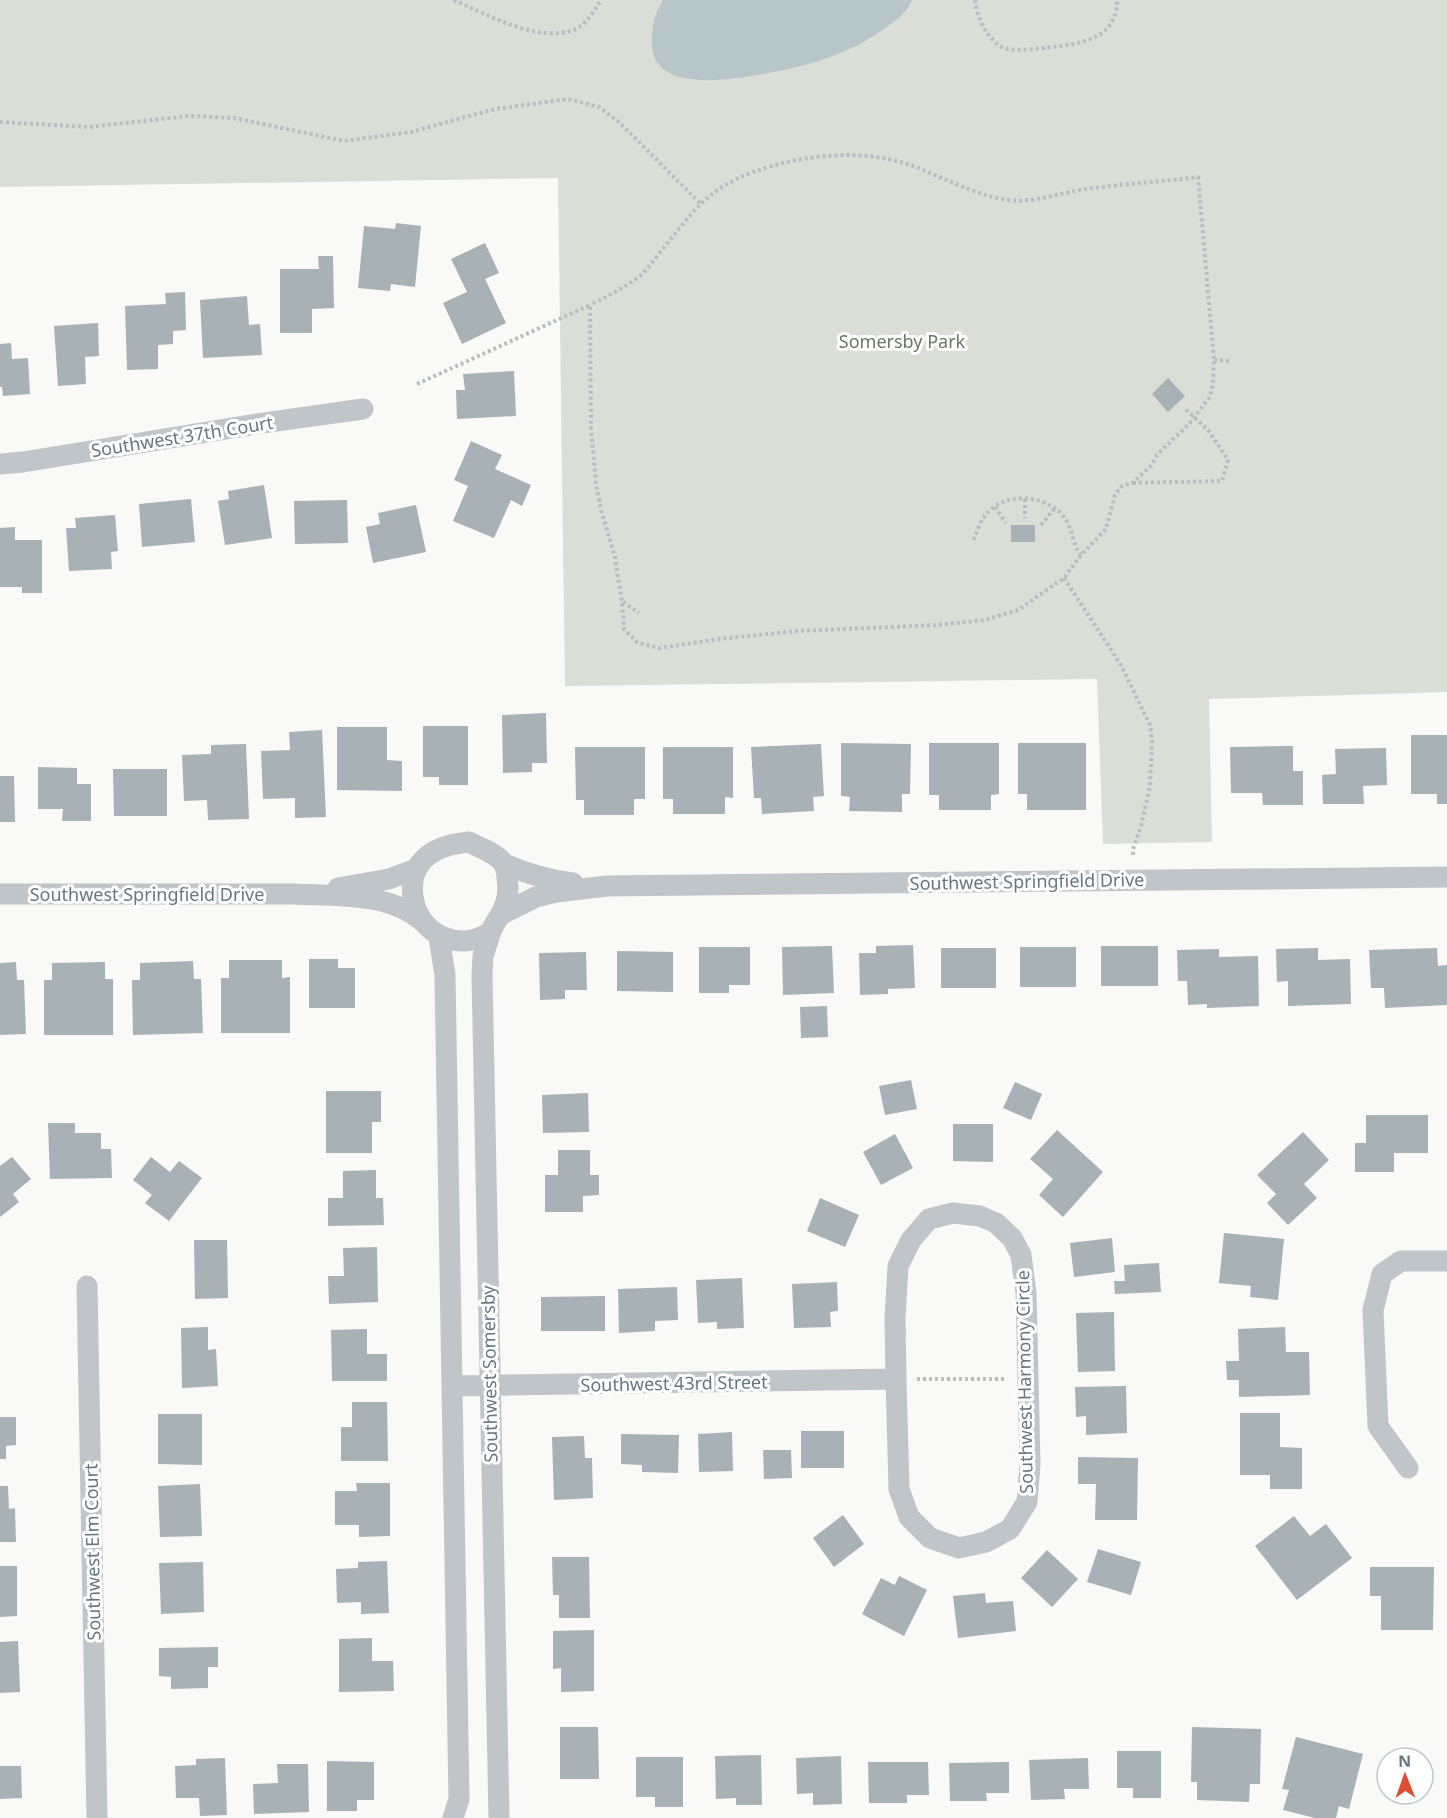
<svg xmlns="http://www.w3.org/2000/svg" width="1447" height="1818" viewBox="0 0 1447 1818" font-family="'Noto Sans',sans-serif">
  <rect width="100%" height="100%" fill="#f9f9f7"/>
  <path fill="#daded6" d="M 0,0 L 1447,0 L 1447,692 L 1209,699 L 1212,842 L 1103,844 L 1097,679 L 565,686 L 558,178 L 0,187 Z"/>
  <path fill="#b9c6c9" d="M 663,0 L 912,0 C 907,13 895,21 884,29 C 845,57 798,69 751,76 C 720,81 648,91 652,39 C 653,21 654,16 663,0 Z"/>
  <path fill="#a8b1b6" d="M 396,223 L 421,226 L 415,287 L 391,284 L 390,291 L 358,288 L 364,226 L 395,229 Z
    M 485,243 L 499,273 L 485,279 L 506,323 L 462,344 L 443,303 L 467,292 L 451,259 Z
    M 318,256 L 333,256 L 334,308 L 312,309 L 312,333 L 280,333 L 280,269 L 319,269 Z
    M 185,292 L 186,330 L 173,331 L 173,344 L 158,345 L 158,369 L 127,370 L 125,306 L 166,304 L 165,293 Z
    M 247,296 L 249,325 L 260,324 L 262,355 L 203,358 L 200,300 Z
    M 98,323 L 99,356 L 85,357 L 86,384 L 58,386 L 54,326 Z
    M 11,343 L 12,359 L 28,358 L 30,394 L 3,396 L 2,387 L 0,387 L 0,344 Z
    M 514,371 L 516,416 L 457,419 L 456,390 L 465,390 L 463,374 Z
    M 1168,378 L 1185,396 L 1168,412 L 1152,394 Z
    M 471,441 L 502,455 L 495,469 L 531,485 L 522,506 L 511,500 L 494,538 L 453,521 L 468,486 L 454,480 Z
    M 264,485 L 272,538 L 225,545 L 218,501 L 229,499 L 228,491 Z
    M 191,499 L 195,542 L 142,547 L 139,504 Z
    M 347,500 L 348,543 L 295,544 L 294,501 Z
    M 416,505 L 426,552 L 373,563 L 366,527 L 380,524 L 378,513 Z
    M 115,515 L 118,551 L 111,552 L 112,569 L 69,571 L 66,528 L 76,528 L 75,518 Z
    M 1011,525 L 1035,525 L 1035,542 L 1011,542 Z
    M 15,527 L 15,540 L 42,540 L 42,593 L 22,593 L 22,587 L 0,587 L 0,528 Z
    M 546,713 L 547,763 L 532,763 L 532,772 L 503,773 L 502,715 Z
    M 423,726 L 468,726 L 468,785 L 439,785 L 439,777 L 423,777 Z
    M 337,727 L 387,727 L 387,760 L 402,761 L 402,791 L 337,790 Z
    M 322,730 L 326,817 L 295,818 L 295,798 L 263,799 L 261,751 L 290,750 L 289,732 Z
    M 1411,735 L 1447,735 L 1447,804 L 1437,804 L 1437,794 L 1411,794 Z
    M 841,743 L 911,744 L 910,794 L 902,794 L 902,812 L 849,811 L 850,797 L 841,796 Z
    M 929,743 L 999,743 L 999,794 L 991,795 L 991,810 L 939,810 L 939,795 L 929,795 Z
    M 1018,743 L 1086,743 L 1086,810 L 1027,810 L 1027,794 L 1018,794 Z
    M 246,744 L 249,819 L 208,820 L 207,800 L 184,801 L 182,755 L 211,754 L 211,745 Z
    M 821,744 L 824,796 L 813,797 L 814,811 L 762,814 L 761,798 L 754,798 L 751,747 Z
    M 1293,746 L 1293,771 L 1303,771 L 1303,805 L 1263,805 L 1262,793 L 1231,793 L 1230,747 Z
    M 575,747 L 645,747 L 645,799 L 634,799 L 634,815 L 584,815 L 584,800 L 576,800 Z
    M 663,747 L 733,747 L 733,798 L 725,797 L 725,814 L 673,814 L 673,799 L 663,799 Z
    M 1386,748 L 1387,785 L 1363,786 L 1364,804 L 1323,804 L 1322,775 L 1336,774 L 1335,749 Z
    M 38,767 L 77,768 L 77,784 L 91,784 L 91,821 L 62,821 L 63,809 L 38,809 Z
    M 113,769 L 167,769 L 167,816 L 114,816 Z
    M 0,776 L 14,776 L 15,822 L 0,822 Z
    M 913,945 L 915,988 L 888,989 L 888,994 L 860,995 L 859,953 L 876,953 L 876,946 Z
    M 832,946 L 834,993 L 783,995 L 782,947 Z
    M 1101,946 L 1158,946 L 1158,986 L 1101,986 Z
    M 699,947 L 750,947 L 750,985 L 729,985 L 729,993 L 699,993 Z
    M 1020,947 L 1076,947 L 1076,987 L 1020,987 Z
    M 941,948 L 996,948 L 996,988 L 941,988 Z
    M 1318,948 L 1318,960 L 1350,959 L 1351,1004 L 1288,1006 L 1288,981 L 1277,982 L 1276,949 Z
    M 1437,948 L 1438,966 L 1447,965 L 1447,1005 L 1385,1008 L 1384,988 L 1371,988 L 1369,950 Z
    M 1219,949 L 1219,957 L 1258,956 L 1259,1006 L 1207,1008 L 1207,1004 L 1188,1005 L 1187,981 L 1178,981 L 1177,950 Z
    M 617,951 L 673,952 L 673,992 L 617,991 Z
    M 586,952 L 587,990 L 565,990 L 565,999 L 540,1000 L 539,953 Z
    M 309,959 L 338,959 L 338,968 L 355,968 L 355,1008 L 309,1008 Z
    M 229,960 L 282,960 L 282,978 L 290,977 L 290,1033 L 221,1033 L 221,978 L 229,978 Z
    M 193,961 L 194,979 L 201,979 L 203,1033 L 133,1035 L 132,980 L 140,980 L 140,963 Z
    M 16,962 L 17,980 L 24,980 L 26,1034 L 0,1035 L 0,963 Z
    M 105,962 L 105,979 L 113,979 L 113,1035 L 44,1035 L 44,980 L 52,980 L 52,963 Z
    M 827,1006 L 828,1037 L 801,1038 L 800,1007 Z
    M 911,1080 L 917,1109 L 885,1115 L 879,1086 Z
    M 1015,1082 L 1042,1094 L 1031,1120 L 1003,1108 Z
    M 326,1091 L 381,1091 L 381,1122 L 372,1122 L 372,1153 L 326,1153 Z
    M 588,1093 L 589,1132 L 543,1133 L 542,1095 Z
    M 1366,1115 L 1428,1115 L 1428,1153 L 1394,1153 L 1394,1172 L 1355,1172 L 1355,1143 L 1366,1143 Z
    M 48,1123 L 75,1123 L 75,1133 L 101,1133 L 101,1149 L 111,1149 L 112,1178 L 50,1179 Z
    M 953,1124 L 993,1124 L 993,1162 L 953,1161 Z
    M 1057,1130 L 1103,1172 L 1063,1217 L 1039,1195 L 1053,1179 L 1030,1159 Z
    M 1303,1132 L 1329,1160 L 1304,1184 L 1317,1198 L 1288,1225 L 1267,1203 L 1276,1194 L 1257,1175 Z
    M 895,1134 L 913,1168 L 881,1185 L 863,1152 Z
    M 558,1150 L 590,1150 L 590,1175 L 599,1175 L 599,1195 L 583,1196 L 583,1212 L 545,1212 L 545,1175 L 558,1175 Z
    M 12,1157 L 31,1179 L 13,1194 L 19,1202 L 0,1217 L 0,1166 Z
    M 151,1157 L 170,1172 L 179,1161 L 202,1178 L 169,1221 L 145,1203 L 152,1195 L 133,1180 Z
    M 376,1170 L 376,1198 L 383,1198 L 384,1225 L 328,1226 L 328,1198 L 343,1198 L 343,1171 Z
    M 820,1198 L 859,1215 L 845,1247 L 807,1231 Z
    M 1224,1233 L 1284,1239 L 1278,1300 L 1250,1297 L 1251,1286 L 1219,1283 Z
    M 1112,1238 L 1115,1272 L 1074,1277 L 1070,1243 Z
    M 194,1240 L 227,1240 L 228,1298 L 195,1299 Z
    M 377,1247 L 378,1302 L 329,1304 L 328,1276 L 344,1276 L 343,1248 Z
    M 1159,1263 L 1161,1292 L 1115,1294 L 1114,1281 L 1125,1281 L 1124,1265 Z
    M 742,1278 L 744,1328 L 717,1329 L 717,1322 L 698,1323 L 696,1280 Z
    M 837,1282 L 838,1311 L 830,1312 L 831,1327 L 794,1328 L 792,1284 Z
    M 677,1287 L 678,1320 L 655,1321 L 655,1331 L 619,1333 L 618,1289 Z
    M 605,1296 L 605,1331 L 541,1331 L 541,1297 Z
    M 1114,1312 L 1115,1371 L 1078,1372 L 1076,1313 Z
    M 208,1327 L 208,1350 L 216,1349 L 218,1386 L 182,1388 L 181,1328 Z
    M 1285,1327 L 1286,1352 L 1309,1352 L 1310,1395 L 1239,1397 L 1239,1380 L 1227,1380 L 1226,1361 L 1239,1361 L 1238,1329 Z
    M 367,1329 L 367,1354 L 387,1354 L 387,1381 L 332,1381 L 331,1330 Z
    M 1126,1386 L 1127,1433 L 1086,1435 L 1086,1416 L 1076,1417 L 1075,1387 Z
    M 352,1402 L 387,1402 L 388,1461 L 341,1461 L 341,1427 L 352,1427 Z
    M 1240,1413 L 1280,1413 L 1280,1447 L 1302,1448 L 1302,1489 L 1270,1489 L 1270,1475 L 1240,1475 Z
    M 158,1414 L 202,1414 L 202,1465 L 158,1464 Z
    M 0,1417 L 16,1417 L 16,1445 L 6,1446 L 6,1459 L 0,1459 Z
    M 801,1431 L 844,1431 L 844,1468 L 801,1468 Z
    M 732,1432 L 733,1471 L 699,1472 L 698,1434 Z
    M 621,1434 L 679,1435 L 678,1473 L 642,1472 L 642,1465 L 621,1464 Z
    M 584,1436 L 585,1458 L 592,1458 L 593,1498 L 554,1500 L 552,1437 Z
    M 763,1450 L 791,1450 L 792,1478 L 764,1479 Z
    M 1078,1457 L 1138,1458 L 1137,1520 L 1095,1520 L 1096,1484 L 1078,1484 Z
    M 356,1483 L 390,1483 L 390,1536 L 359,1537 L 359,1525 L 335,1525 L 335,1491 L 357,1491 Z
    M 200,1484 L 202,1536 L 160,1537 L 158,1486 Z
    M 0,1486 L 8,1486 L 9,1509 L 15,1508 L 16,1542 L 0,1542 Z
    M 843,1515 L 864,1544 L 834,1567 L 813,1538 Z
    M 1294,1516 L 1310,1536 L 1326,1524 L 1352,1558 L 1297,1600 L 1255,1546 Z
    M 1098,1549 L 1141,1562 L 1131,1595 L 1087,1582 Z
    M 1047,1550 L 1078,1579 L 1052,1607 L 1021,1578 Z
    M 552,1557 L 589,1557 L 590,1618 L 559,1618 L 559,1595 L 553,1595 Z
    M 387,1561 L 389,1613 L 361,1614 L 361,1602 L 337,1603 L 336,1569 L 358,1568 L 358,1562 Z
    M 203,1562 L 204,1612 L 161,1614 L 159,1563 Z
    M 0,1566 L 17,1566 L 17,1616 L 0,1617 Z
    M 1370,1567 L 1434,1567 L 1433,1630 L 1381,1630 L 1381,1596 L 1370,1596 Z
    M 899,1576 L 927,1590 L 904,1636 L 862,1614 L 881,1578 L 895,1585 Z
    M 985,1593 L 986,1603 L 1013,1601 L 1016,1631 L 958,1638 L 953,1596 Z
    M 594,1630 L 594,1691 L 561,1692 L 561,1668 L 553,1669 L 553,1631 Z
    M 372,1638 L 372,1661 L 393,1661 L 394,1691 L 339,1692 L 339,1639 Z
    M 18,1641 L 20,1692 L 0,1693 L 0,1642 Z
    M 218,1647 L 218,1667 L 208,1667 L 208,1688 L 171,1689 L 171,1677 L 159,1676 L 159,1648 Z
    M 560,1727 L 598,1727 L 599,1779 L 560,1779 Z
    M 1192,1727 L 1261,1729 L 1260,1784 L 1250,1784 L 1249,1802 L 1197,1800 L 1197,1782 L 1191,1782 Z
    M 1296,1737 L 1363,1754 L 1349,1809 L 1339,1806 L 1336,1818 L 1315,1818 L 1283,1810 L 1289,1790 L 1282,1789 Z
    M 1117,1751 L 1161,1751 L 1161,1798 L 1133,1798 L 1133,1788 L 1117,1788 Z
    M 761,1755 L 762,1805 L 736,1805 L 736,1798 L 716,1799 L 715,1756 Z
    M 841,1756 L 842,1804 L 813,1805 L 813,1793 L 797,1794 L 796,1758 Z
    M 636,1757 L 683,1757 L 683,1807 L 655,1807 L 655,1797 L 636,1797 Z
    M 225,1758 L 227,1815 L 200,1816 L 199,1798 L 176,1798 L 175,1766 L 196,1765 L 196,1759 Z
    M 1088,1758 L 1089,1789 L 1064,1789 L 1065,1799 L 1031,1800 L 1029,1760 Z
    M 327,1761 L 374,1762 L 374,1800 L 357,1800 L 357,1811 L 327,1811 Z
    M 868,1762 L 928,1762 L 929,1795 L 907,1795 L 907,1803 L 869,1803 Z
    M 1009,1762 L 1009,1793 L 986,1793 L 987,1801 L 950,1801 L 949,1763 Z
    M 277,1764 L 308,1764 L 309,1812 L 254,1814 L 253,1784 L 278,1783 Z
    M 0,1766 L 21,1766 L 22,1798 L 0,1799 Z"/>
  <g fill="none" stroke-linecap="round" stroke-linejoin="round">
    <path stroke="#bbbec1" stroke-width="4" stroke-dasharray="3 3" stroke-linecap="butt" d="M 454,0 C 488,15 546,48 581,26 C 589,20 596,8 601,0
      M 975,0 C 977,17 986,38 1002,47 C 1011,52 1034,49 1044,48 C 1076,44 1117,42 1117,0
      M 0,122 L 89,127 L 189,116 L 234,118 L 344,141 L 411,132 L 495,109 L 568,99 L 599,107 L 619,122 L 700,203
      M 1214,360 L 1231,361
      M 417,384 L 590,305 L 591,429 L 596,483 L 601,510 L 615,557 L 622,602 L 624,629 L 638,643 L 659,648 L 719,639 L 797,631 L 937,625 L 985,620 L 1018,610 L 1064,578 L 1081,555 L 1106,529 L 1115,495 L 1122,486 L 1132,483 L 1151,466 L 1157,455 L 1188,425 L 1210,397 L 1213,382 L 1214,360 L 1198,177 C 1159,182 1119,184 1080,190 C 1056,194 1033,203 1008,200 C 976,195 948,180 918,168 C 868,147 803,154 753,172 C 707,189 691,214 662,250 C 655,258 649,268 641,275 C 626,287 608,296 590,305
      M 1133,483 L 1222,481 L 1228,460 L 1209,431 L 1184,408
      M 1025,499 L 1025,518
      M 995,507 L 1006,523
      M 1041,525 L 1055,508
      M 974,540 C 977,530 981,519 989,511 C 1009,491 1048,496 1064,517 C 1073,529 1072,544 1081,555
      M 1064,578 L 1121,665 L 1150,725 L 1152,741 L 1150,786 L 1141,826 L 1133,849 L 1133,857
      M 623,602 L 639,613
      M 917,1379 L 1005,1379"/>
    <path stroke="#c0c5c9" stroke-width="21" d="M 0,464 L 23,462 L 263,423 L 363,409
      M 469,842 C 480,848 497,853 504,864 C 507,870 507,880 508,887 C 508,900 504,909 497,920 C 494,924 493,929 490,932 C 462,953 421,935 414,902 C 405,862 434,845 469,842 Z
      M 504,864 C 527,874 548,880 573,883
      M 338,888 L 389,879 L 416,869
      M 0,894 L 293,894 C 334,896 389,892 422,921
      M 502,914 L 536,897 L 556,892 L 607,886 L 1447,877
      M 491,931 L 483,956 L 482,975 L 499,1818
      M 439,937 L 445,975 L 459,1799 L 453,1818
      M 953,1213 L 980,1216 L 996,1223 L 1012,1238 L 1021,1255 L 1026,1293 L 1030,1464 L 1027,1502 L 1010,1529 L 986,1542 L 959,1548 L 930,1538 L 909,1517 L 899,1489 L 896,1379 L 895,1319 L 898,1266 L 911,1240 L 929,1219 Z
      M 87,1286 L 97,1818
      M 452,1386 L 896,1379
      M 1408,1468 L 1378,1426 L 1373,1310 L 1382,1274 L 1401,1261 L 1447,1261"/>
  </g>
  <g text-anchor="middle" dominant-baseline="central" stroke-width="6" stroke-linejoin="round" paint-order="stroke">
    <g font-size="18" fill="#697964" stroke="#fff">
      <text x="902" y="341">Somersby Park</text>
    </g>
    <g font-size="18" fill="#667781" stroke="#fff">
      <text transform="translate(182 436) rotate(-9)">Southwest 37th Court</text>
      <text transform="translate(1027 881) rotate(-1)">Southwest Springfield Drive</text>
      <text x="147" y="894">Southwest Springfield Drive</text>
      <text transform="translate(489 1374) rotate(-91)">Southwest Somersby</text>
      <text transform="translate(1024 1382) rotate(-91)">Southwest Harmony Circle</text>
      <text transform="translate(674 1383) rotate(-1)">Southwest 43rd Street</text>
      <text transform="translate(92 1552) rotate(-91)">Southwest Elm Court</text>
    </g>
  </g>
  <g transform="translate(1405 1776) rotate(359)"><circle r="28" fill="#ffffff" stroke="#c2c9cd" stroke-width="1.5"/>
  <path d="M0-4.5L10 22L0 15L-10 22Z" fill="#dd4f34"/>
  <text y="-9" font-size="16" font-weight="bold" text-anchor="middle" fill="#667781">N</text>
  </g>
</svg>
